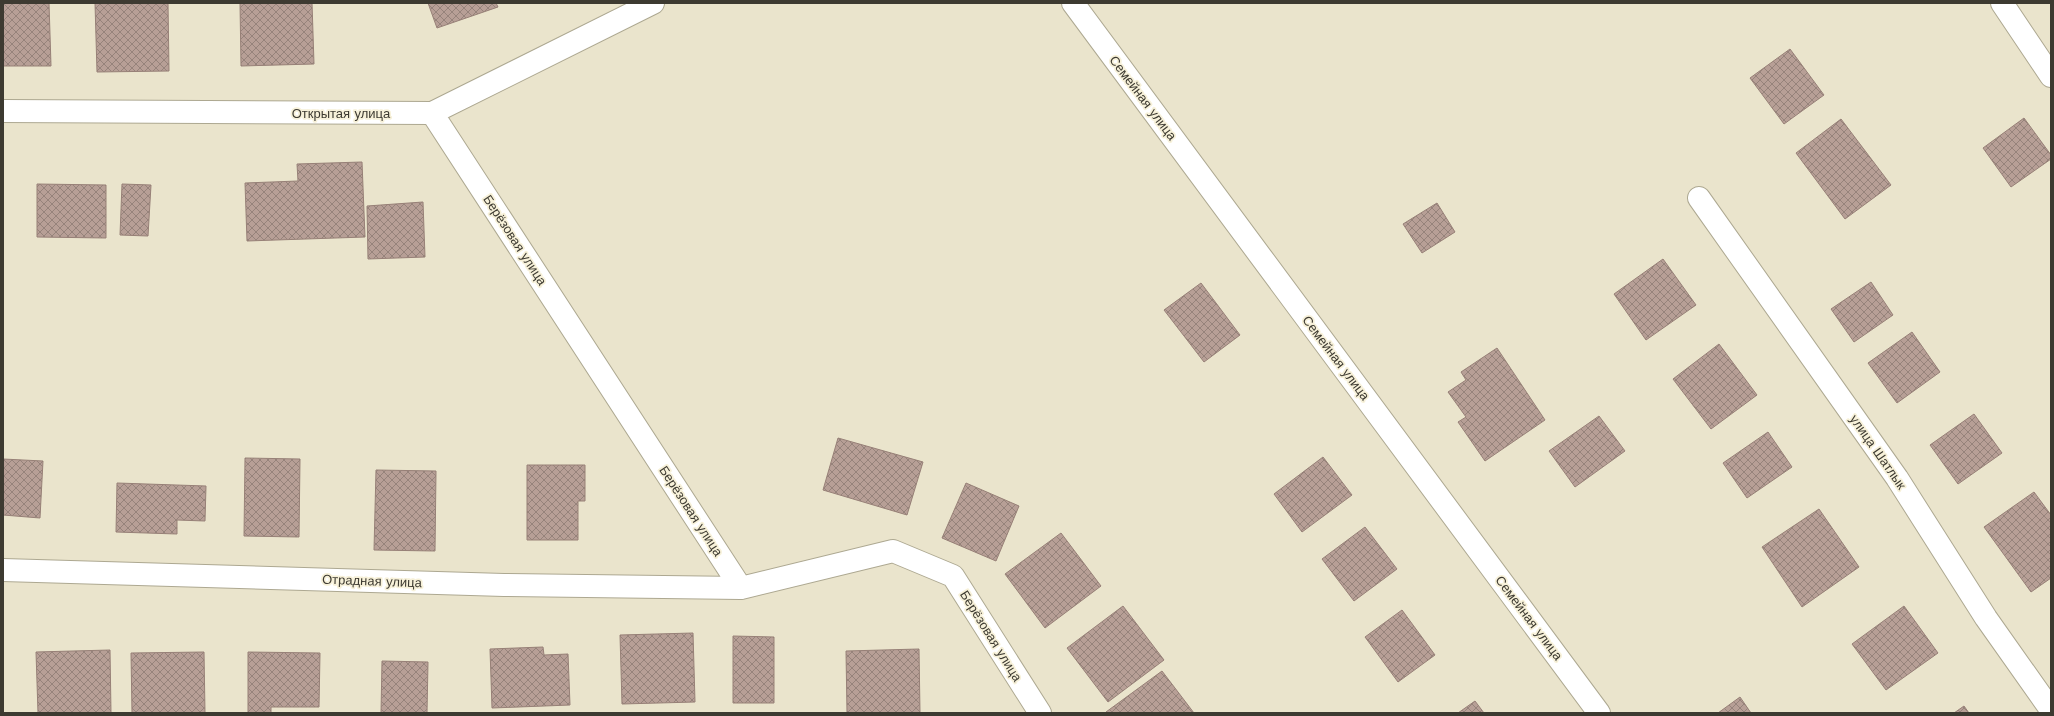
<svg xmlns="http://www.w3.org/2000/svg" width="2054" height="716" viewBox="0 0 2054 716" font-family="'Work Sans',sans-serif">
  <defs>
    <pattern id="building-cross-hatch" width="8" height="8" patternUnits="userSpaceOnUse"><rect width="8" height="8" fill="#b79f96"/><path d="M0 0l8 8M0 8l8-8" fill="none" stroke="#96837b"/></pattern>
  </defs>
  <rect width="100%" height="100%" fill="#eae4cc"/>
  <path fill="url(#building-cross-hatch)" stroke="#978077" d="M 3,3 L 49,3 L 51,66 L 3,66 Z
    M 95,3 L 168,3 L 169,71 L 97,72 Z
    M 240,3 L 312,3 L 314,64 L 241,66 Z
    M 428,3 L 496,3 L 498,7 L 437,28 Z
    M 1790,49 L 1824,95 L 1784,124 L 1750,78 Z
    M 2024,118 L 2051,155 L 2051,159 L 2011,187 L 1983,148 Z
    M 1841,119 L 1891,185 L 1845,219 L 1796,153 Z
    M 362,162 L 365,237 L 247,241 L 245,183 L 298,181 L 297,164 Z
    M 37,184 L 106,185 L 106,238 L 37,237 Z
    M 122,184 L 151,185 L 148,236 L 120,235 Z
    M 423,202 L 425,257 L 368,259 L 367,206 Z
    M 1437,203 L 1455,232 L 1422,253 L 1403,224 Z
    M 1663,259 L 1696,305 L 1646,340 L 1614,294 Z
    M 1871,282 L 1893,315 L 1854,342 L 1831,309 Z
    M 1201,283 L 1240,335 L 1204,362 L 1164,310 Z
    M 1912,332 L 1940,372 L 1897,403 L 1868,363 Z
    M 1719,344 L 1757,395 L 1711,429 L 1673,379 Z
    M 1497,348 L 1545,420 L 1485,461 L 1458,422 L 1466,417 L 1448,392 L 1466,380 L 1461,372 Z
    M 1974,414 L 2002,453 L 1958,484 L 1930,445 Z
    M 1599,416 L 1625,451 L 1575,487 L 1549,451 Z
    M 1768,432 L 1792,467 L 1747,498 L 1723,463 Z
    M 838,438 L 923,462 L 907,515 L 823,490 Z
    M 1323,457 L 1352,495 L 1302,532 L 1274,494 Z
    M 245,458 L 300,459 L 299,537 L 244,536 Z
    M 3,459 L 43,461 L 40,518 L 3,515 Z
    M 527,465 L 585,465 L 585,501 L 578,501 L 578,540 L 527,540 Z
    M 376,470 L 436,471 L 435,551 L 374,550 Z
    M 117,483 L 206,486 L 205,521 L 177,520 L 177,534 L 116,532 Z
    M 966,483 L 1019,506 L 996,561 L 942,538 Z
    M 2034,492 L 2051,515 L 2051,578 L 2031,592 L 1984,527 Z
    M 1819,509 L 1859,567 L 1802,607 L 1762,547 Z
    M 1365,527 L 1397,569 L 1354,601 L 1322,559 Z
    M 1061,533 L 1101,586 L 1045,628 L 1005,574 Z
    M 1123,606 L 1164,660 L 1108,702 L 1067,648 Z
    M 1904,606 L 1938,653 L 1886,690 L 1852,644 Z
    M 1402,610 L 1435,655 L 1398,682 L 1365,637 Z
    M 693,633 L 695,702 L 622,704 L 620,635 Z
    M 733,636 L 774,637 L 774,703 L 733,703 Z
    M 543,647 L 544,655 L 568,654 L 570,705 L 492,708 L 490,649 Z
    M 919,649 L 920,713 L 847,713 L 846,651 Z
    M 110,650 L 111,713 L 38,713 L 36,652 Z
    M 204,652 L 205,713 L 132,713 L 131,653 Z
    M 248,652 L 320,653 L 319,707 L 271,707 L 271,713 L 248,713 Z
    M 382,661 L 428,662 L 427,713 L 381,713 Z
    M 1162,671 L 1194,713 L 1107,713 L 1106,712 Z
    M 1740,697 L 1751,713 L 1718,713 Z
    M 1475,701 L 1484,713 L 1458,713 Z
    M 1964,706 L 1969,713 L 1954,713 Z"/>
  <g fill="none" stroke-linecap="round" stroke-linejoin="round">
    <defs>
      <path id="street" d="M 1073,3 L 1599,713
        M 2002,3 L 2051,76
        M 3,111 L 432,113 L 653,3
        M 432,113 L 741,588 L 893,551 L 953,576 L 1040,713
        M 1699,198 L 1897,478 L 1986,618 L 2051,710
        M 3,570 L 504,585 L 741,588"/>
    </defs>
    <use href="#street" stroke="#ada891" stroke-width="24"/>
    <use href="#street" stroke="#fff" stroke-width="22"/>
  </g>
  <g text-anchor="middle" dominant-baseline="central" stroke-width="3.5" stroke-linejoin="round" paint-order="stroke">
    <g font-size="13" fill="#3d3a31" stroke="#f7f1d9">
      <text transform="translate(1143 98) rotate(53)">Семейная улица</text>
      <text x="341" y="113">Открытая улица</text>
      <text transform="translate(515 240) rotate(57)">Берёзовая улица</text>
      <text transform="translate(1336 358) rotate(53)">Семейная улица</text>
      <text transform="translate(1878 452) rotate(55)">улица Шатлык</text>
      <text transform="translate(691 511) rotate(57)">Берёзовая улица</text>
      <text transform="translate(372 581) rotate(2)">Отрадная улица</text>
      <text transform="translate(1529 618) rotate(53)">Семейная улица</text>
      <text transform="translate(991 636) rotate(58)">Берёзовая улица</text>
    </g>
  </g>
  <rect width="2054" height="716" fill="none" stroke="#3d3a31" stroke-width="8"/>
</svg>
